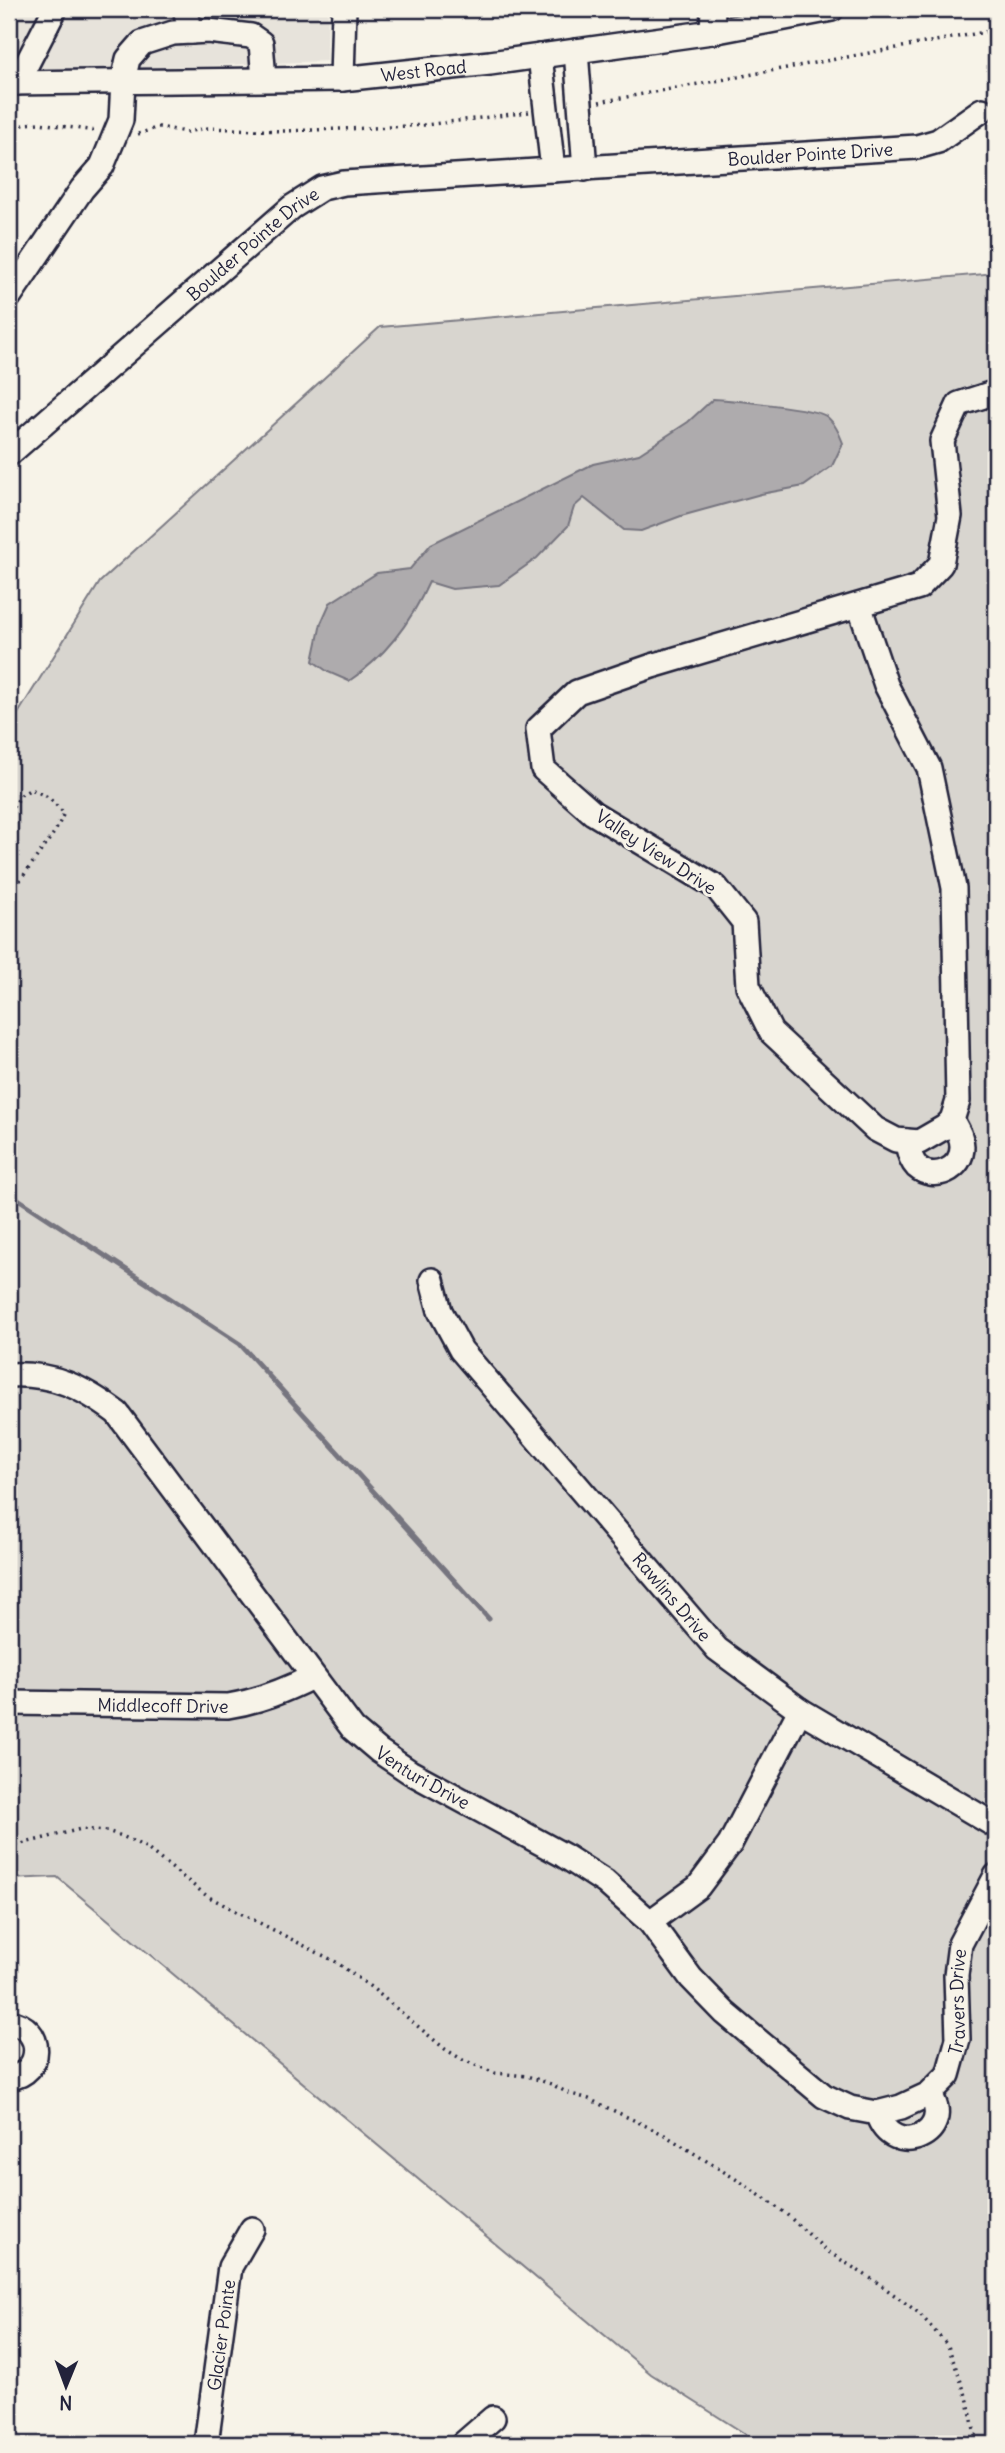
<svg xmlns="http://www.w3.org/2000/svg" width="1005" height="2453" viewBox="0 0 1005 2453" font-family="Delius,sans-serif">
  <rect width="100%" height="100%" fill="#f7f3e8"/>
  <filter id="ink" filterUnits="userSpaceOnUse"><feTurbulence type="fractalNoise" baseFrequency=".0143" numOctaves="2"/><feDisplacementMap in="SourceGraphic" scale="14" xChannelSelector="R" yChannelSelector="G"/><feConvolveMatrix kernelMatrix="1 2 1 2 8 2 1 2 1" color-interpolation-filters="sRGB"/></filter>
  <g filter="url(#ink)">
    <path fill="#e7e3db" d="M 16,9 L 328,9 L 327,61 L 66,71 L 9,68 L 9,22 Z"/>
    <path fill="#d8d5cf" stroke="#7d7c85" stroke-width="2" d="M 996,273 L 996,2444 L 761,2444 L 651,2374 L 57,1877 L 9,1879 L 9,728 L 100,582 L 380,327 Z"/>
    <path fill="#aeabad" stroke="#76747f" stroke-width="2" d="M 713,399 C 732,400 814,408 826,416 C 835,423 839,433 843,443 L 832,466 L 804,486 L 761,494 L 681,516 L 641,531 L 624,530 L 584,498 L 574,507 L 568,526 L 537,558 L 499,585 L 452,589 L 429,582 C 411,622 386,656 349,681 L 328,672 L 313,661 L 321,623 L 330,603 L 377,573 L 410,569 L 431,544 L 593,464 L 639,454 L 688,422 Z"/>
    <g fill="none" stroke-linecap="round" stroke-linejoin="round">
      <path stroke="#76747f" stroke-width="5" d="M 9,1193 L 240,1344 L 489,1619"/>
      <defs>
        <g id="minor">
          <path d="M 185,9 L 191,32"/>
          <path d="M 712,32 L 713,9"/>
          <path d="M 576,51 L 585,169"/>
          <path d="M 540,56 L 553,170"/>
          <path d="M 342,79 L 344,9"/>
          <path id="s1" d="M 9,83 L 342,79 L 490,63 L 712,32 L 832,9"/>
          <path d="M 17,83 L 55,9"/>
          <path d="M 9,297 L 82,189 L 102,166 L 121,120 L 123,81 L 128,59 L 142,43 L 173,33 L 208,31 L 251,36 L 261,43 L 264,79"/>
          <path id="s2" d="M 9,454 L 292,207 L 322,188 L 344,183 L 917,147 L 938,141 L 982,110"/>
          <path d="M 859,605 L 886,685 L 929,768 L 954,888 L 958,1101 L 952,1120 L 945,1127 L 919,1142 L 896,1140 L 875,1129 L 771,1032 L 748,986 L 744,922 L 716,887 L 593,813 L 543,769 L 538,729 L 577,692 L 652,666 L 919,587 L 941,564 L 950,516 L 942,441 L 959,404 L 996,392"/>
          <path d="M 906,1141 C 909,1150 910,1160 917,1167 C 934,1182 963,1169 962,1146 C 962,1136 956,1128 952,1120"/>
          <path id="s3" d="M 432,1280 L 440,1311 L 461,1350 L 717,1649 L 800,1710 L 996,1826"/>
          <path id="s4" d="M 9,1375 C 54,1373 82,1387 117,1413 L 353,1729 L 379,1751 L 410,1772 L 563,1855 L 605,1882 L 650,1922 L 691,1978 L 725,2013 L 824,2096 L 850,2108 L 877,2113 L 901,2107 L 929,2094 L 948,2075 L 958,2039 L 956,1975 L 960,1944 L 996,1876"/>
          <path id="s5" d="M 9,1703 L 228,1706 C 259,1701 284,1691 312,1677"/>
          <path d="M 650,1922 L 698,1887 L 730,1844 L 800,1710"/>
          <path d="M 9,2022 C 45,2027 44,2074 9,2078"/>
          <path d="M 877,2113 C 893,2164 958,2131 929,2094"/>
          <path id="s6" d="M 206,2444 L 230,2267 L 252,2229"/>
          <path d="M 463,2444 L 493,2418"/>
        </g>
      </defs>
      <use href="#minor" stroke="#22223b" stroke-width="28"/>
      <path stroke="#22223b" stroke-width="3.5" stroke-dasharray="2 5" stroke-linecap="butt" d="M 599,102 L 996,30
        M 9,130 L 26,124 L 39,123 L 95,131
        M 138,134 L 159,127 L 186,132 L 208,128 L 282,131 L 372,128 L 425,125 L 529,112
        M 9,813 L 21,795 L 31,789 L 48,797 L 64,813 L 56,830 L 9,896
        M 9,1847 L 81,1829 L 107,1831 L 122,1836 L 145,1847 L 207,1896 L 336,1962 L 372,1988 L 445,2049 L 463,2060 L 495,2073 L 527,2076 L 551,2084 L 568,2093 L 589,2099 L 663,2134 L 742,2183 L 785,2213 L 827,2251 L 878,2283 L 919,2313 L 948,2346 L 968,2401 L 977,2444"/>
      <use href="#minor" stroke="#f7f3e8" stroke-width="23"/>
    </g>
  </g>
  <g text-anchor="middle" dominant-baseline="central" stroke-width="6" stroke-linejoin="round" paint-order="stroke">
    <g font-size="18" fill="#22223b" stroke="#f7f3e8">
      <text stroke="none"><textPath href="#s1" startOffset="415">West Road</textPath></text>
      <text stroke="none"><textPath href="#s2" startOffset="901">Boulder Pointe Drive</textPath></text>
      <text stroke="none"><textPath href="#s2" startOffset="322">Boulder Pointe Drive</textPath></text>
      <text transform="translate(656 852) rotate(33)">Valley View Drive</text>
      <text stroke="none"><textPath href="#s3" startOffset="401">Rawlins Drive</textPath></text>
      <text stroke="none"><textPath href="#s5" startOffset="154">Middlecoff Drive</textPath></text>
      <text stroke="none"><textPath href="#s4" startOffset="597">Venturi Drive</textPath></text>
      <text stroke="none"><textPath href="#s4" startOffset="1328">Travers Drive</textPath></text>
      <text stroke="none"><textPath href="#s6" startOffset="110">Glacier Pointe</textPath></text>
    </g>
  </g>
  <rect width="1005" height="2453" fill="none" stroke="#f7f3e8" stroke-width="35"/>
  <rect x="18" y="18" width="970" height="2418" fill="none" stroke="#22223b" stroke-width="2.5" filter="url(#ink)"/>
  <g transform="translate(66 2386) rotate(181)" stroke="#f7f3e8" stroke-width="5" paint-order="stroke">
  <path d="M0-5L12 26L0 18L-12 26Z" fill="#22223b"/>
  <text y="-10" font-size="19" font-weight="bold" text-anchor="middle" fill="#22223b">N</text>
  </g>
</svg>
